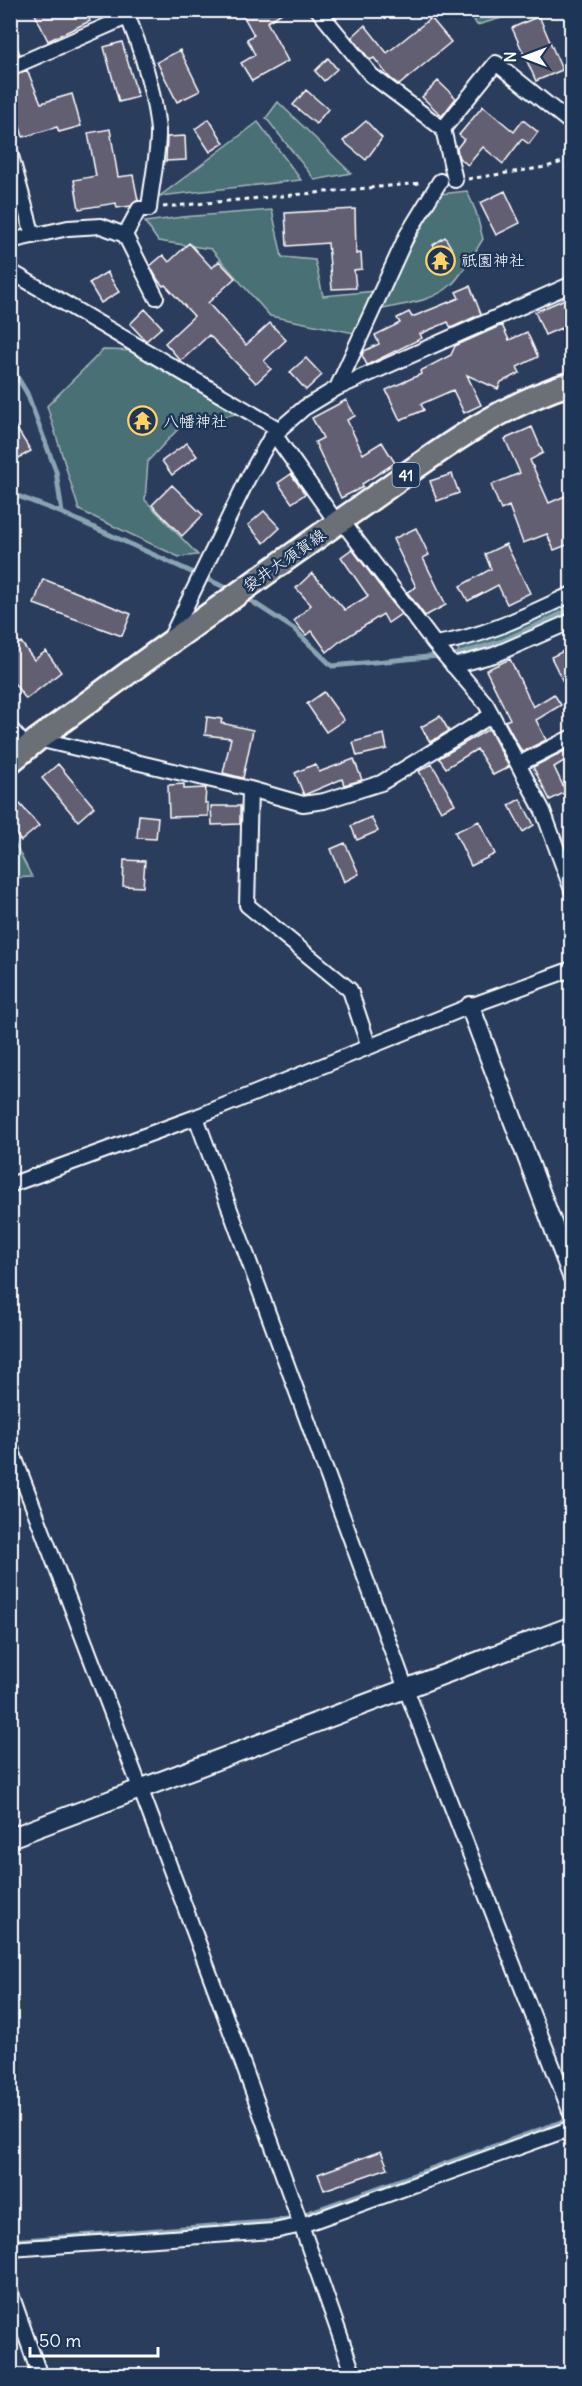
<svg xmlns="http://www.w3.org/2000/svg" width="582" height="2386" viewBox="0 0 582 2386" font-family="Delius,'Klee One',sans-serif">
  <rect width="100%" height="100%" fill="#2b3d5c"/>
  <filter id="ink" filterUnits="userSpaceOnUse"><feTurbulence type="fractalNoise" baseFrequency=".0167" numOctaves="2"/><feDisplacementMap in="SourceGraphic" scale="12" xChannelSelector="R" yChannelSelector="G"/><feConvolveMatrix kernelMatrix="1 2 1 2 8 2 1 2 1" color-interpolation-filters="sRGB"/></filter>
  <g filter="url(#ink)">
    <path fill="#487075" stroke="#a4b8ba" stroke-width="1.5" d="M 469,11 L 526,11 L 477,25 Z
      M 278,102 L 351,173 L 315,180 L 266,118 Z
      M 258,122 L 301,180 L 160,196 Z
      M 467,191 L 476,212 L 483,239 C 475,251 461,277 451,285 C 430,304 397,304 372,312 L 423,226 L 432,195 Z
      M 272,210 L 282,257 L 315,260 L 323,296 L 377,291 L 354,333 L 270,316 L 211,249 L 158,241 L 145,222 L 182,217 Z
      M 103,350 L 148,351 L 249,411 L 181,426 L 148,461 L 145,500 L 198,555 L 179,557 L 79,510 L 47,406 Z
      M 571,597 L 571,620 L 457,665 L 459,645 Z
      M 10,838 L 14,842 L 32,877 L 11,878 Z"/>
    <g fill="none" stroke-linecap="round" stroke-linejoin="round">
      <path stroke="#8aa4b3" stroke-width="5" d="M 10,365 L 27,393 L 56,471 L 62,513
        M 10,493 L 62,513 L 231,590
        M 245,597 L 294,629 L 332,666 L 460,654 L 503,641 L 572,609
        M 10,2241 L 268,2222 L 294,2218 L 572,2118"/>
    </g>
    <path fill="#635f72" stroke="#fff" stroke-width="1.5" d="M 33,10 L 86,10 L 90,21 L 48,41 Z
      M 240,10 L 287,10 L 267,22 L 288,61 L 252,81 L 241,63 L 255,55 L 247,39 L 254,35 Z
      M 539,16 L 562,70 L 536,81 L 512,28 Z
      M 431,18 L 451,42 L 399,85 L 389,77 L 374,58 L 370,60 L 352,37 L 365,25 L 387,53 Z
      M 10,31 L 20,54 L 10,58 Z
      M 122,42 L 138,97 L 119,102 L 104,47 Z
      M 180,50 L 200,91 L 177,102 L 157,62 Z
      M 328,58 L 337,69 L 324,81 L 315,71 Z
      M 27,70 L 41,103 L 72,94 L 81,126 L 59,132 L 57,127 L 23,137 L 10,94 L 10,77 Z
      M 438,81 L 456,98 L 442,116 L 422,97 Z
      M 306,90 L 328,109 L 316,124 L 293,105 Z
      M 483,106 L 514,132 L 523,120 L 538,132 L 529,144 L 522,139 L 503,164 L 483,147 L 468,165 L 459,158 L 457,148 L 464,139 L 459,135 Z
      M 209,119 L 224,143 L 210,152 L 195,129 Z
      M 366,121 L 382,138 L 366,160 L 343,141 Z
      M 110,129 L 118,177 L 133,175 L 138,200 L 131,206 L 117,208 L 116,203 L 79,209 L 74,180 L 96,176 L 88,133 Z
      M 185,136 L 186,160 L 166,161 L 167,137 Z
      M 505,191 L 520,223 L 496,235 L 480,203 Z
      M 355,209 L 356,254 L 361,253 L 362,269 L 354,270 L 356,288 L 332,289 L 328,243 L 287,246 L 285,213 Z
      M 445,237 L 453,251 L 442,258 L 433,245 Z
      M 189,243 L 212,268 L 219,261 L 235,278 L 208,303 L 246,345 L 270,323 L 286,340 L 264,361 L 271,369 L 256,383 L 209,335 L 181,361 L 165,343 L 194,316 L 165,285 L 163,286 L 158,280 L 150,266 L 163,255 L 169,262 Z
      M 107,272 L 119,292 L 101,303 L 89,283 Z
      M 470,286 L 481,314 L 451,328 L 448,322 L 420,334 L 422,338 L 367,365 L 362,355 L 364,351 L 379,344 L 375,335 L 400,323 L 397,318 L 409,312 L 412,317 L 459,298 L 456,292 Z
      M 572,296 L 572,352 L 571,352 L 561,328 L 545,335 L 535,312 Z
      M 145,309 L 162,327 L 146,341 L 130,324 Z
      M 502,325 L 509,340 L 527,332 L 538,357 L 517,367 L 520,373 L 501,382 L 498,389 L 467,375 L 481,405 L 464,413 L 453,390 L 421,404 L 424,410 L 400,420 L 386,390 L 421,374 L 420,371 L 451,355 L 455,346 Z
      M 306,358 L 322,375 L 306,390 L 290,372 Z
      M 346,400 L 355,416 L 347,420 L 363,454 L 382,442 L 395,463 L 362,484 L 363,487 L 341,498 L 315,442 L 323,438 L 312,418 Z
      M 10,418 L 31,451 L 10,463 Z
      M 532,427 L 543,453 L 530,460 L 549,503 L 572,493 L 572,543 L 554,550 L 547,534 L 523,543 L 509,506 L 501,510 L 491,485 L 520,473 L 505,439 Z
      M 187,443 L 197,456 L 172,475 L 162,461 Z
      M 291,474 L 305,494 L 292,503 L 278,483 Z
      M 452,474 L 459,493 L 437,501 L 430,481 Z
      M 172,485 L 203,515 L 182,536 L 152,505 Z
      M 264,511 L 280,528 L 264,543 L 248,525 Z
      M 416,528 L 429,555 L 423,558 L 446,605 L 425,616 L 407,592 L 416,587 L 393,539 Z
      M 506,544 L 530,593 L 507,604 L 498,585 L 468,601 L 460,586 L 491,569 L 485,554 Z
      M 352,549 L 401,614 L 388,623 L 383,614 L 339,642 L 327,652 L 312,631 L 306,635 L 294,621 L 311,605 L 296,588 L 312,573 L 345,610 L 368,596 L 341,557 Z
      M 43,579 L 131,614 L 122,636 L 34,604 Z
      M 21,642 L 34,660 L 46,651 L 61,672 L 26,699 L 10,678 L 10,649 Z
      M 572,647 L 572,700 L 551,657 Z
      M 510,659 L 533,707 L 554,694 L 561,705 L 536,720 L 546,740 L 522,752 L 505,721 L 510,719 L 486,670 Z
      M 324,692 L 344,720 L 326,732 L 307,704 Z
      M 440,716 L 449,731 L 430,742 L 421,727 Z
      M 207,717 L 222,719 L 221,723 L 253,730 L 243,778 L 223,773 L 231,738 L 205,735 Z
      M 489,729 L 509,767 L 493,775 L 477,749 L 446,768 L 439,758 Z
      M 384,734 L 387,749 L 357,756 L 353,742 Z
      M 572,747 L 572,756 L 554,767 L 566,792 L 550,800 L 533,767 Z
      M 354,759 L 362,780 L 344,785 L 342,779 L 304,795 L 295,773 L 315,764 L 319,772 Z
      M 58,764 L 94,807 L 78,821 L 42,778 Z
      M 432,764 L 455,804 L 441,811 L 419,771 Z
      M 184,784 L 184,789 L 206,788 L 205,803 L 208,803 L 208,816 L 169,817 L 168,785 Z
      M 520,799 L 534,825 L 523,832 L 509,805 Z
      M 20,804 L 39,826 L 21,841 L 10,828 L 10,812 Z
      M 211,806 L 240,806 L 240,824 L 212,825 Z
      M 139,815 L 158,817 L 156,839 L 137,838 Z
      M 371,817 L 378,831 L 357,840 L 351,826 Z
      M 479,821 L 495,854 L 471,866 L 455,832 Z
      M 345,843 L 359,874 L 344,882 L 331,849 Z
      M 124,860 L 145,861 L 143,887 L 123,886 Z
      M 381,2151 L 388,2168 L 324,2190 L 318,2174 Z"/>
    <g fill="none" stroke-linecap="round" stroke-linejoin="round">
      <defs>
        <path id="minor" d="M 125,10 C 141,48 154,90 158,130 C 159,152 151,186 149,209 L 139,209 L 125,235
          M 318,10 L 371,75 L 443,129 L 455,180
          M 10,68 L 127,17
          M 443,129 L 496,63 L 572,124
          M 10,152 L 33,236
          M 10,241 L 68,228 L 101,226 L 125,235 L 156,297
          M 10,271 L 280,430
          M 337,388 L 407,235 L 440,181
          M 274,434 L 337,523
          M 341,520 L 435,644 L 486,704 L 543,811 L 572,890
          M 170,639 L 248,478 L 270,439 L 274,434 L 304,408 L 337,388 L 572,284
          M 435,644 C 484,637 527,615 572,594
          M 453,666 L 494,655 L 572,621
          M 38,739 L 250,789 L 303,804 L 324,801 L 381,783 L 492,715
          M 519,764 L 572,737
          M 250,789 L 247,905 L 350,990 L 369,1047
          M 196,1117 L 406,1689 L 572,2116
          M 10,1185 L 196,1117 L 470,1006 L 572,969
          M 10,1446 C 128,1755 246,2063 354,2376
          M 10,2249 L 274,2231 L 302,2225 L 572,2128
          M 10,2291 L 40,2376"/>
        <path id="tertiary" d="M 10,731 L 25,749
          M 470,1006 L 572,1276
          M 10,1838 L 572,1626"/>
        <path id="primary" d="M 10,762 L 38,739 C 141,663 245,588 350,514 C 421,465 488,409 572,383"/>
      </defs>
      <use href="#minor" stroke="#fff" stroke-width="18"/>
      <use href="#tertiary" stroke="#fff" stroke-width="22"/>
      <use href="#primary" stroke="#fff" stroke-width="27"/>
      <path stroke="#fff" stroke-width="3" stroke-dasharray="4.5 4.5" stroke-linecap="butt" d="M 468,179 L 546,167 L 572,159
        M 163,207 L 422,183"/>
      <use href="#minor" stroke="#1d3557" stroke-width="14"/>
      <use href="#tertiary" stroke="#1d3557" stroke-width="18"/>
      <use href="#primary" stroke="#6b6f75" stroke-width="22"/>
    </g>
  </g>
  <defs>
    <symbol id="temple-ring" viewBox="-11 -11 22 22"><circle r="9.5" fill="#1d3557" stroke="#ffd166" stroke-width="1.5"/><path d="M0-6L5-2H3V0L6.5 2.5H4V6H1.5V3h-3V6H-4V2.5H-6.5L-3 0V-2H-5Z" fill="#ffd166"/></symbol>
  </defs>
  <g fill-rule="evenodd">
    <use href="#temple-ring" x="424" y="244" width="33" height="33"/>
    <use href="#temple-ring" x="126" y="404" width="33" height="33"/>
  </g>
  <g text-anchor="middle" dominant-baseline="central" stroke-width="5" stroke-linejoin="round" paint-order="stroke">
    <rect fill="#1d3557" stroke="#bbc2cd" stroke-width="1.5" x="392.5" y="463" width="27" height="24" rx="4.5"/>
    <g font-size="15" font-weight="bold" fill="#fff">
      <text x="406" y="475">41</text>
    </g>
    <g font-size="16" fill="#fff" stroke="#1d3557" text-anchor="start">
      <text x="461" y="260">祇園神社</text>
      <text x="163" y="421">八幡神社</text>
    </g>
    <g font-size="16" fill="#fff" stroke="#1d3557">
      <text transform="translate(284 560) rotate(-35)">袋井大須賀線</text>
    </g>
  </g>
  <rect width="582" height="2386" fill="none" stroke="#1d3557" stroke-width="36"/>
  <rect x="18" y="18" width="546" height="2350" fill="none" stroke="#fff" stroke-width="2" filter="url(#ink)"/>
  <g transform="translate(525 57) rotate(270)" stroke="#1d3557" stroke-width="4.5" paint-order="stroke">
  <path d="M0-4.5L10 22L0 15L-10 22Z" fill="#ffffff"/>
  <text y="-9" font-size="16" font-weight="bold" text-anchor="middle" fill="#ffffff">N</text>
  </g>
  <path d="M30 2347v9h128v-9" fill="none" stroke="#ffffff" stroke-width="3"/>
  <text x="39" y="2347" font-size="18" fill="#ffffff" stroke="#1d3557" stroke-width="4.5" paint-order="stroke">50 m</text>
</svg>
